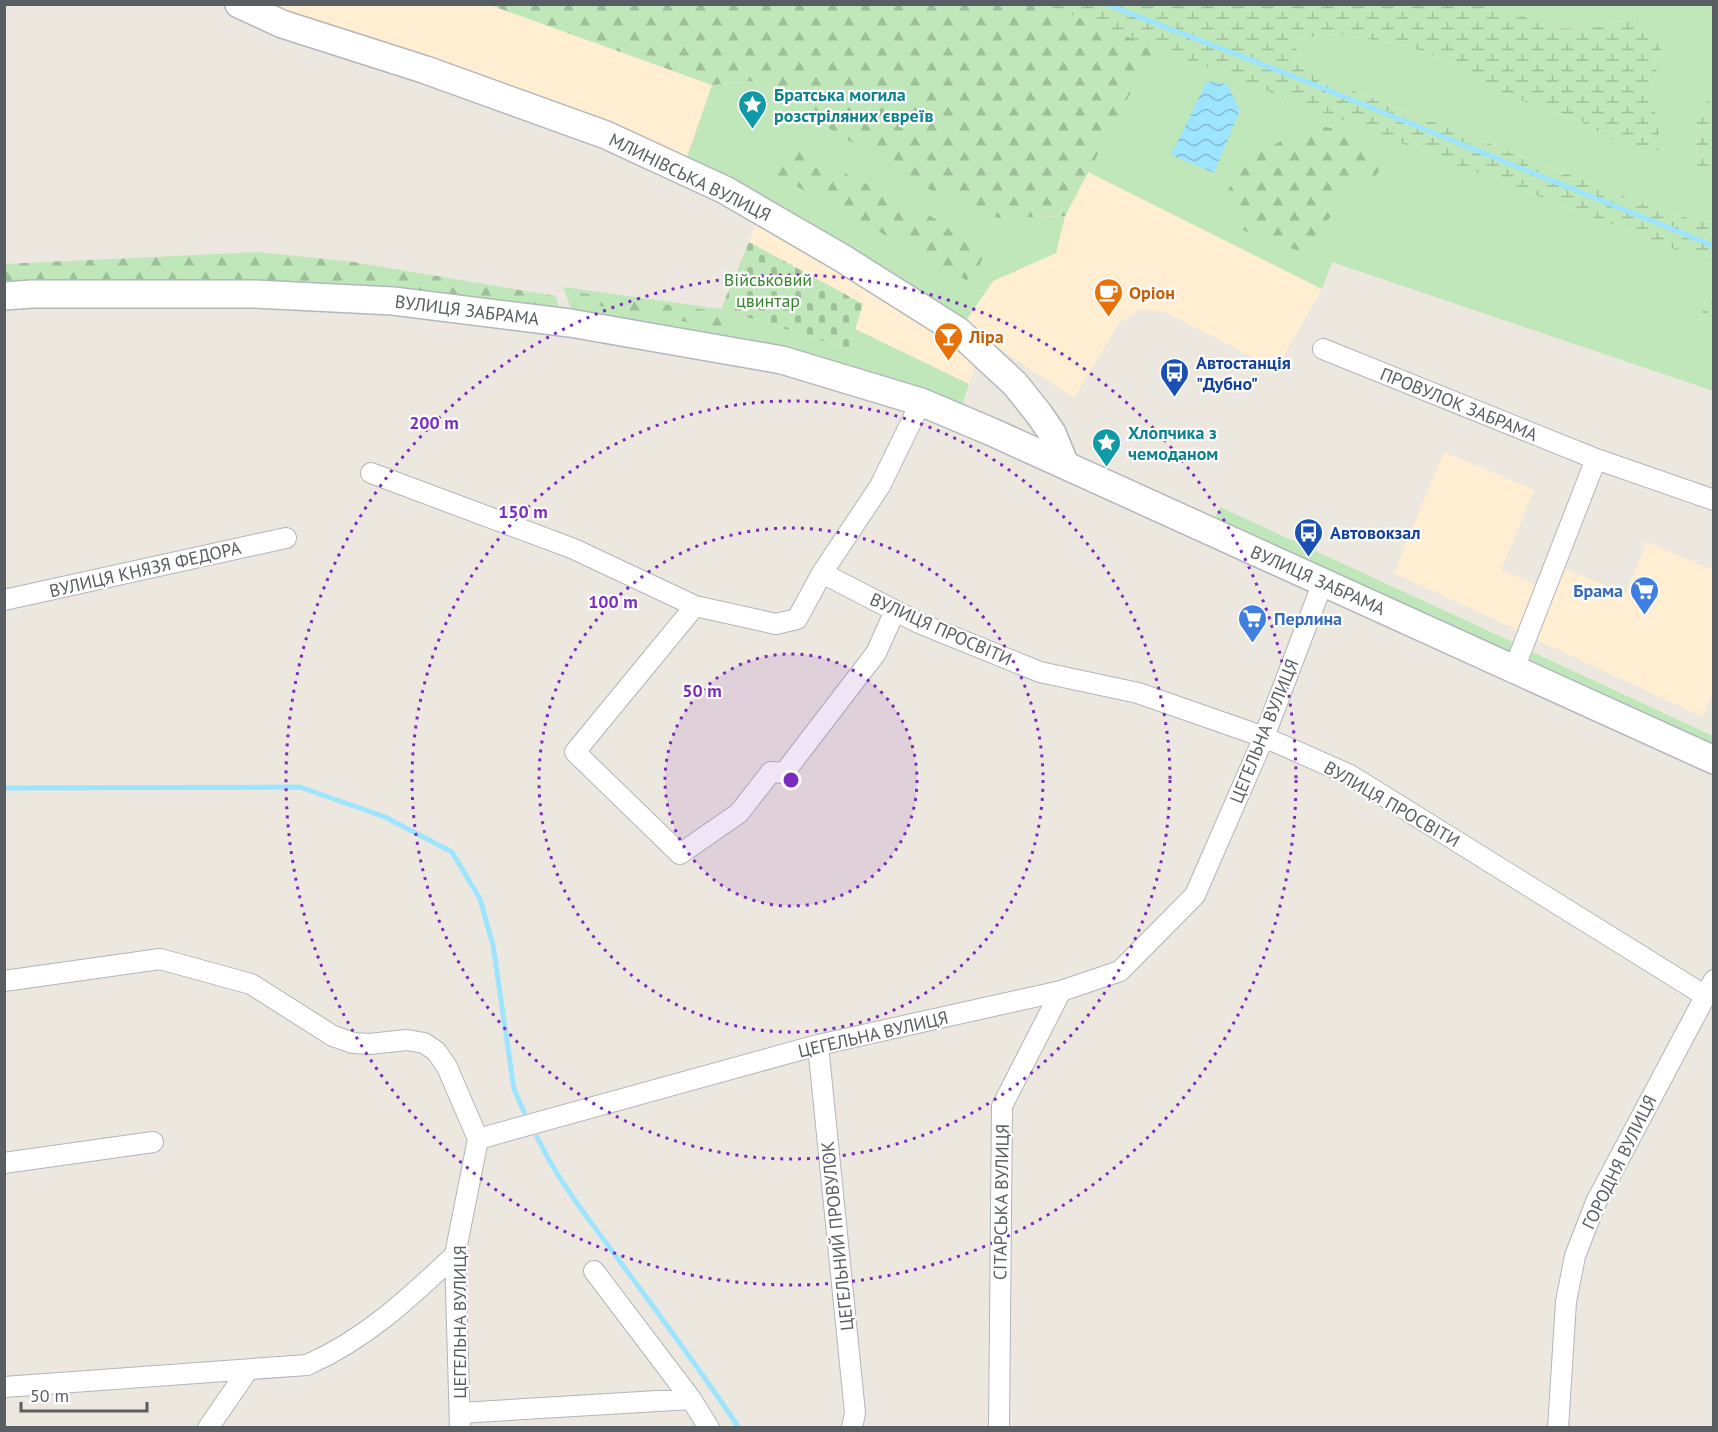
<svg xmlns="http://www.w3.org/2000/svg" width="1718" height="1432" viewBox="0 0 1718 1432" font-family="'PT Sans',sans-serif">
  <defs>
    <pattern id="forest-firs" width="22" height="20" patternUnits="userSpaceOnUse" patternTransform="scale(1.5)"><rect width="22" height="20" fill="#c0e7b9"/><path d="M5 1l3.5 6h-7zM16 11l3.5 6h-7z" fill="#9fbe9a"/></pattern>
    <pattern id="wetland-marsh" width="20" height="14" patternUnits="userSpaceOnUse" patternTransform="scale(1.5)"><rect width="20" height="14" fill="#c0e7b9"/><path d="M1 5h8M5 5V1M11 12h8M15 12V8" fill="none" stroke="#9fbe9a"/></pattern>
    <pattern id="cemetery-stones" width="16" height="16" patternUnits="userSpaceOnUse" patternTransform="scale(1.5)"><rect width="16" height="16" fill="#c0e7b9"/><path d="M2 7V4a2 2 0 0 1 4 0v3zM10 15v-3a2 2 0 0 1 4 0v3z" fill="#9fbe9a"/></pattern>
    <pattern id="water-waves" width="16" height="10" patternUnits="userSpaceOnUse" patternTransform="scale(1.5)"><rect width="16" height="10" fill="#9de4ff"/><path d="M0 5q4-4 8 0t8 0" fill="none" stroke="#83bcd2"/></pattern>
  </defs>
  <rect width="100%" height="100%" fill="#ede8df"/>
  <path fill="#ffeed2" d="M 258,5 L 490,5 L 712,85 L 685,163 Z
    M 1088,172 L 1322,289 L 1276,369 L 1163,311 L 1139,310 L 1119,323 L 1074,398 L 963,325 L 993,281 L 1056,253 L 1065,216 Z
    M 758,218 L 978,360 L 969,384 L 855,329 L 863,304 L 749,242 Z
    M 1444,452 L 1534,490 L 1501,570 L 1541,587 L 1524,633 L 1394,573 Z
    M 1647,542 L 1713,570 L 1713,692 L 1703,717 L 1531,637 L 1559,566 L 1625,594 Z"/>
  <path fill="#c0e7b9" d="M 1496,5 L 1713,5 L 1713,89 L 1697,119 L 1696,164 L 1713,179 L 1713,222 L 1672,215 L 1336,84 L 1303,63 L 1292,39 L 1338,34 L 1405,45 L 1460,66 L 1503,94 L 1580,121 L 1635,152 L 1661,150 L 1651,92 L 1662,46 L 1637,17 L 1586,29 L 1551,28 L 1497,6 Z
    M 1155,47 L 1713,264 L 1713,279 L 1700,319 L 1713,324 L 1713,391 L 1332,262 L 1322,289 L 1088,172 Z
    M 751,81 L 838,133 L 998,218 L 1065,216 L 1056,253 L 993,281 L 963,325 L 685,163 L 712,85 Z
    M 563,287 L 721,309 L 849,349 L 855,329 L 969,384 L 962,406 L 572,311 Z
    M 1220,507 L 1519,645 L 1514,656 L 1214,520 Z
    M 1526,649 L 1713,736 L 1713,747 L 1522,660 Z"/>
  <path fill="url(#forest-firs)" d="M 490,5 L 1046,5 L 1155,47 L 1065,216 L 998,218 L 932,191 L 751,81 L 712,85 Z
    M 1309,125 L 1346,130 L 1386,160 L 1373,180 L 1346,184 L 1331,216 L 1302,252 L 1240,229 L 1223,198 L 1246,161 Z
    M 775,150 L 799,150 L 934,218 L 983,255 L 977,275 L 966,280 L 771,172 Z
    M 258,252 L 354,262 L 556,296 L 560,310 L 5,284 L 4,264 Z
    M 580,293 L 721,312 L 735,321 L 730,330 L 579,302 Z"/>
  <path fill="url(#wetland-marsh)" d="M 1496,4 L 1497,6 L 1551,28 L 1586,29 L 1637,17 L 1662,46 L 1651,92 L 1662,150 L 1635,152 L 1580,121 L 1503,94 L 1460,66 L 1405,45 L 1338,34 L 1292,39 L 1303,63 L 1336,84 L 1672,215 L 1713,222 L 1713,264 L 1046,5 Z
    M 1713,89 L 1713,179 L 1696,164 L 1697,119 Z
    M 1713,279 L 1714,324 L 1713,324 L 1700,319 Z"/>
  <path fill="url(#cemetery-stones)" d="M 749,242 L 863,304 L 849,349 L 721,309 Z"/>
  <path fill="url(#water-waves)" d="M 1207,81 L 1227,84 L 1240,110 L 1214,173 L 1171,155 Z"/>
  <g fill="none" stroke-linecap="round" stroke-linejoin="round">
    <path stroke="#9de4ff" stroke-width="5" d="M 1106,4 L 1310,83 L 1714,246
      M 4,788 L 300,787 L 385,817 L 452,852 L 480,899 L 493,945 L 514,1089 L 524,1112
      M 537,1137 C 556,1177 584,1213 610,1248 C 654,1308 698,1366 739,1428"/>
    <defs>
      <path id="street" d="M 1323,349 L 1596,459 L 1714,500
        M 371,473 L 574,549 L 695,606 L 776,624 L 797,619 L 822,573 L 880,486 L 921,402
        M 822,573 L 919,623 L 1040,672 L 1138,693 L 1264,737 L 1350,775 L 1704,995
        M 4,600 L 286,538
        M 695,606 L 575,752 L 680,854 L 739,813 L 771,772 L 784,773 L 876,653 L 895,611
        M 1514,669 L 1596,459
        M 4,981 L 160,959 L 251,984 L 333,1036 L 353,1043 L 369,1044 L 407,1040 L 424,1043 L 436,1051 L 447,1067 L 478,1139
        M 818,1045 L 855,1413 L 852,1428
        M 478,1139 L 818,1045 L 1061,991 L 1120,971 L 1195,895 L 1264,737 L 1323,582
        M 4,1163 L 153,1142
        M 594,1271 L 691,1399 L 709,1428
        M 4,1387 L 307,1365 C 366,1339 408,1299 455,1255
        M 460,1413 L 691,1399
        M 208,1428 L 248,1370
        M 460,1428 L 455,1255 L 478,1139
        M 999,1428 L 1002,1106 L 1061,991
        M 1558,1428 L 1566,1302 L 1575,1256 L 1596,1202 L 1714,980"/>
      <path id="secondary" d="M 239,4 L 282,24 L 426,70 L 606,135 L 725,190 L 842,258 L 958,331 L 1015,384 L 1039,414 L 1052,433 L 1065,465
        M 4,296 L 32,294 L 255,294 L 393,301 L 570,323 L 782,360 L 921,402 L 992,432 L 1714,760"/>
    </defs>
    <use href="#street" stroke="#b1b5b9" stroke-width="22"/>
    <use href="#secondary" stroke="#b1b7bc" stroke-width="30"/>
    <use href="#street" stroke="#fff" stroke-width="20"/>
    <use href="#secondary" stroke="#fff" stroke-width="27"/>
  </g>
  <circle cx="791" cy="780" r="126" fill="#7b2cbf" fill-opacity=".12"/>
  <g fill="none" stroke="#7b2cbf" stroke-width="3" stroke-dasharray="3 6">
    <circle cx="791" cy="780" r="126"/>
    <circle cx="791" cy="780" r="252"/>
    <circle cx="791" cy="780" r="379"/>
    <circle cx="791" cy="780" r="505"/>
  </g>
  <defs>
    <symbol id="sight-pin" viewBox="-11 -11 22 30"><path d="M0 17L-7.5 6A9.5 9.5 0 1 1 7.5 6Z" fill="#0f9aa8" stroke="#fff"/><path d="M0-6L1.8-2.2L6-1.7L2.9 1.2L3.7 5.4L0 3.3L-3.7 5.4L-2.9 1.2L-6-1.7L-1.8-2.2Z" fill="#fff"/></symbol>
    <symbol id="cafe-pin" viewBox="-11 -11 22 30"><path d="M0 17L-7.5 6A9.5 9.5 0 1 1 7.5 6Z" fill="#e8710a" stroke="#fff"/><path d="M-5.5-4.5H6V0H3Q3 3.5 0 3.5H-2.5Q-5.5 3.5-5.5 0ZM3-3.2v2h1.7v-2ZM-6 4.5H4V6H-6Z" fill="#fff"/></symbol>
    <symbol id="bar-pin" viewBox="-11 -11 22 30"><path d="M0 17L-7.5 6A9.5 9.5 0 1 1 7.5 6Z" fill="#e8710a" stroke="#fff"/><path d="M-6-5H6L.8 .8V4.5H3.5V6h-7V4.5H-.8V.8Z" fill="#fff"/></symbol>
    <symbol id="bus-pin" viewBox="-11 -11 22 30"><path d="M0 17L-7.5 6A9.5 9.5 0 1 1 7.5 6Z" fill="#1a4fb4" stroke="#fff"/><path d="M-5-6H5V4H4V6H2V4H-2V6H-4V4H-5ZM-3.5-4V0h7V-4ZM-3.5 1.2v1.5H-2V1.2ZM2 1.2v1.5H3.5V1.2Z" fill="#fff"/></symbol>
    <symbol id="supermarket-pin" viewBox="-11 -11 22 30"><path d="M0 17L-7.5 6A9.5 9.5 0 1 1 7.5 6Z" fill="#3f7fe0" stroke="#fff"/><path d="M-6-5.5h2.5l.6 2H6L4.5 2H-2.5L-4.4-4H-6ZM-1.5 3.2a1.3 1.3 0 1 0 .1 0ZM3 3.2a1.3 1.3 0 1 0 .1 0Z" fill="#fff"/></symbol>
  </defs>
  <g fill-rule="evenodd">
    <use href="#sight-pin" x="736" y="88" width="33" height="45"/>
    <use href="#cafe-pin" x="1092" y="276" width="33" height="45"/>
    <use href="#bar-pin" x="932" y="320" width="33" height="45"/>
    <use href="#bus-pin" x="1158" y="356" width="33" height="45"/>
    <use href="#sight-pin" x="1090" y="426" width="33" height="45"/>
    <use href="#bus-pin" x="1292" y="516" width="33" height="45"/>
    <use href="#supermarket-pin" x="1628" y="574" width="33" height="45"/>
    <use href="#supermarket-pin" x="1236" y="602" width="33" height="45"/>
  </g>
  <g text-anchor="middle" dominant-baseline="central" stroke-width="4.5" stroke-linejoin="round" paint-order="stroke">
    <g font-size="18" font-weight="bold" fill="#0d838f" stroke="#fff" text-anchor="start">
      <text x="774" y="94">Братська могила<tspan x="774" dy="21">розстріляних євреїв</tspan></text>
      <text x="1128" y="432">Хлопчика з<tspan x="1128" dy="21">чемоданом</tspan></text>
    </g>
    <g font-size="18" fill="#585e62" stroke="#fff">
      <text transform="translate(690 177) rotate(26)">МЛИНІВСЬКА ВУЛИЦЯ</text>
      <text transform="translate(467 310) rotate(7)">ВУЛИЦЯ ЗАБРАМА</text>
      <text transform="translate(1459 404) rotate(22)">ПРОВУЛОК ЗАБРАМА</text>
      <text transform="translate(145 569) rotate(-13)">ВУЛИЦЯ КНЯЗЯ ФЕДОРА</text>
      <text transform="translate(1318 580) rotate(24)">ВУЛИЦЯ ЗАБРАМА</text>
      <text transform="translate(941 629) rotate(24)">ВУЛИЦЯ ПРОСВІТИ</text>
      <text transform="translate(1264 731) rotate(-68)">ЦЕГЕЛЬНА ВУЛИЦЯ</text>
      <text transform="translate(1392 804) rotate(30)">ВУЛИЦЯ ПРОСВІТИ</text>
      <text transform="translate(873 1034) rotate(-13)">ЦЕГЕЛЬНА ВУЛИЦЯ</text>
      <text transform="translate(1619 1162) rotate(-64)">ГОРОДНЯ ВУЛИЦЯ</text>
      <text transform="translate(1001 1202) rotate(-89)">СІТАРСЬКА ВУЛИЦЯ</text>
      <text transform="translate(837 1236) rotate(-96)">ЦЕГЕЛЬНИЙ ПРОВУЛОК</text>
      <text transform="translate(459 1322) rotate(-90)">ЦЕГЕЛЬНА ВУЛИЦЯ</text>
    </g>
    <g font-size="18" fill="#37852e" stroke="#fff">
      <text x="768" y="279">Військовий<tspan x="768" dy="21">цвинтар</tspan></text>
    </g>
    <g font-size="18" font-weight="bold" fill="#c56008" stroke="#fff" text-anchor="start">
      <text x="1129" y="292">Оріон</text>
      <text x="969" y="336">Ліра</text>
    </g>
    <g font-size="18" font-weight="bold" fill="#164399" stroke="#fff" text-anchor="start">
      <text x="1196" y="362">Автостанція<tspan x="1196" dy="21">"Дубно"</tspan></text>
      <text x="1330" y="532">Автовокзал</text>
    </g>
    <g font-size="18" font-weight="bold" fill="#366cbe" stroke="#fff" text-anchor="end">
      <text x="1623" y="590">Брама</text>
      <text x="1274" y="618" text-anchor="start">Перлина</text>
    </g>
  </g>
  <circle cx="791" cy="780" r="9" fill="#7b2cbf" stroke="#fff" stroke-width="3"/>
  <g font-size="18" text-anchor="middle" font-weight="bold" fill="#7b2cbf" stroke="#fff" stroke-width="4.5" stroke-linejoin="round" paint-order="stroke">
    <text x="434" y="429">200 m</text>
    <text x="523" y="518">150 m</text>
    <text x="613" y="608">100 m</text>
    <text x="702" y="697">50 m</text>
  </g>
  <rect width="1718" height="1432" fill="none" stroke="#585e62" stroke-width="12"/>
  <path d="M21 1402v9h126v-9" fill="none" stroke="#585e62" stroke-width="3"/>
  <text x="30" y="1402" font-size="18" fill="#585e62" stroke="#ffffff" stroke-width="4.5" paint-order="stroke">50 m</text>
</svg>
